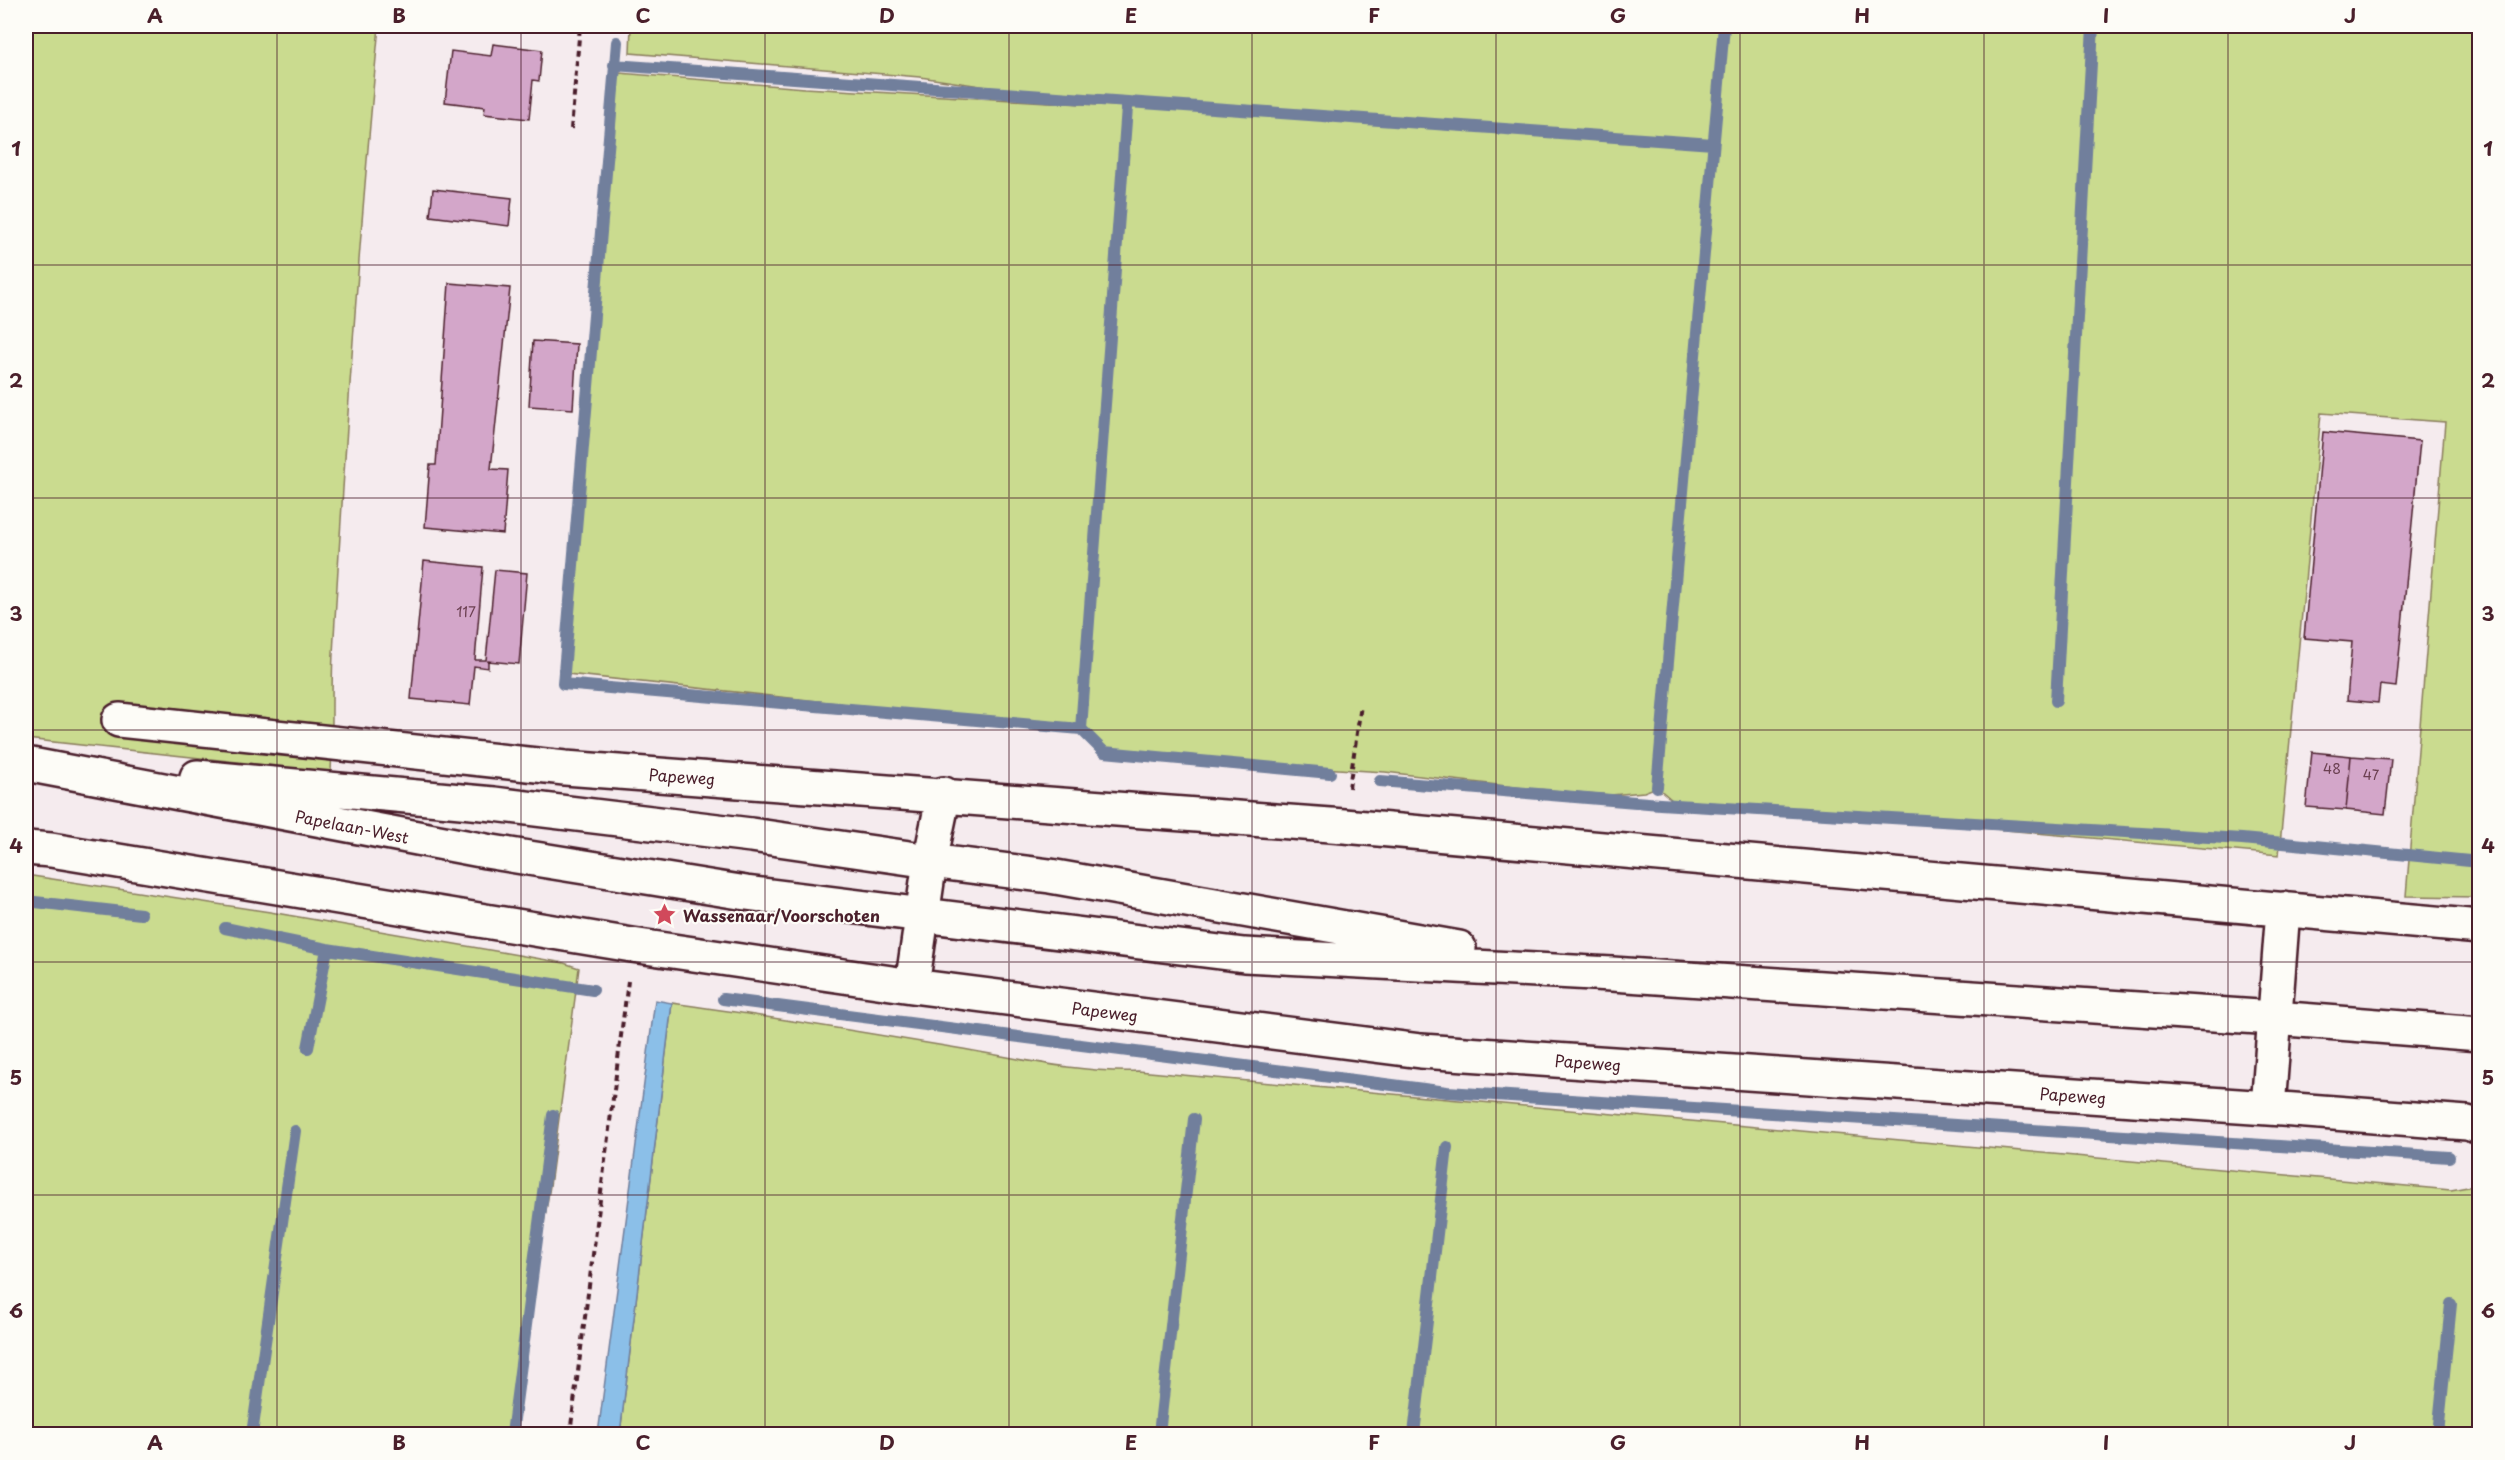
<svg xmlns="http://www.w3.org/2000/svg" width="2505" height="1460" viewBox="0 0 2505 1460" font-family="'Playpen Sans',sans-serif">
  <rect width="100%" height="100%" fill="#f5ebee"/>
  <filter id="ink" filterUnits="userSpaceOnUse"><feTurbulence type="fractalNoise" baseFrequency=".0167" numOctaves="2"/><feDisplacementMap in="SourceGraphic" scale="12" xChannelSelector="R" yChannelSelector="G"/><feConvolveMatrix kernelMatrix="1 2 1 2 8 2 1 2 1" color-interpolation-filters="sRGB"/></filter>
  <g filter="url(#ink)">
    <path fill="#cadb8f" stroke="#8a7d5d" stroke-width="1.5" d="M 26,26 L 379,26 C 359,235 345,444 333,654 C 331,693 333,733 331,772 L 26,739 Z
      M 631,26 L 2479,26 L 2479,897 L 2406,896 L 2445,422 L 2321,413 L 2279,855 L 1938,824 L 1787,816 L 1688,806 L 1672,800 L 1657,787 L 1644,792 L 1611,795 L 1524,788 L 1385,772 L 1135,756 C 1105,752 1097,755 1080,729 L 567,674 L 619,73 L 805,88 L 1116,106 L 920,77 L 630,53 Z
      M 26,875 L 270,912 L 564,963 L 579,968 L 550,1186 L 530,1310 L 515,1434 L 26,1434 Z
      M 672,1003 C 767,1016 862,1032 957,1048 C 1017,1058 1077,1073 1138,1071 L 2451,1190 L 2479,1185 L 2479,1434 L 620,1434 Z"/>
    <path fill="#8bbfe8" stroke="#717f9c" stroke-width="1.5" d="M 655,1000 L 672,1003 L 620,1434 L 598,1434 Z"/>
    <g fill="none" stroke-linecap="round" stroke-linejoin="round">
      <path stroke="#717f9c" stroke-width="12" d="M 617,42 L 563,684 L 1081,729
        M 614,65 L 1713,144
        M 1127,107 L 1081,729 L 1104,752 L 1330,773
        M 2056,701 L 2093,26
        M 1380,781 L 1660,804 L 2242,839 L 2480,862
        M 1657,787 L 1724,26
        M 26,901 L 141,914
        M 225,928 L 327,949 L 593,990
        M 723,999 L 1447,1092 L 2449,1157
        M 308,1048 L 327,949
        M 252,1434 L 295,1131
        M 512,1434 L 553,1115
        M 1159,1434 L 1194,1119
        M 1414,1434 L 1447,1147
        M 2438,1434 L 2451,1304"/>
    </g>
    <path fill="#d3a6c9" stroke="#4a1f2b" stroke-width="1.5" d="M 493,44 L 542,50 L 539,81 L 533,80 L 529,119 L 484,114 L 485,107 L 445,102 L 451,51 L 491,56 Z
      M 433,189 L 512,198 L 509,226 L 430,216 Z
      M 449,283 L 510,288 L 491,469 L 508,470 L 503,534 L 425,527 L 430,465 L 436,465 Z
      M 533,341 L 577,344 L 573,409 L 529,406 Z
      M 2323,432 L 2420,441 L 2396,687 L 2380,685 L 2378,703 L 2347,700 L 2352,642 L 2304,638 Z
      M 424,561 L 483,567 L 475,660 L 486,660 L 495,570 L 527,573 L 519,664 L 488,661 L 488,668 L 474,666 L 470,705 L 411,699 Z
      M 2312,752 L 2351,756 L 2346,810 L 2306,807 Z
      M 2351,756 L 2391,759 L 2385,814 L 2346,810 Z"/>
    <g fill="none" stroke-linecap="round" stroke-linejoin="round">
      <defs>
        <path id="street" d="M 119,720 L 565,768 L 1344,826 L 2480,927
          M 26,848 L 51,850 L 632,945 L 912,986 L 1421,1051 L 2268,1108 L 2467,1123 L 2480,1127
          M 912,986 L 930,861 L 944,794
          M 2268,1108 L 2283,909"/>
        <path id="secondary" d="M 26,764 L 486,851 L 746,893 L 1244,955 L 1612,974 L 2274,1018 L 2480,1034
          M 197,777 L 494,804 L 751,835 L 930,861 L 1050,876 L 1459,948"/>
      </defs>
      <use href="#street" stroke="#4a1f2b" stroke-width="38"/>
      <use href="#secondary" stroke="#4a1f2b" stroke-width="38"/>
      <path stroke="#4a1f2b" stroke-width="4" stroke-dasharray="6 4.5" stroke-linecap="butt" d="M 571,129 L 580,26
        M 1349,788 L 1361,705
        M 570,1434 L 628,981"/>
      <use href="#street" stroke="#fdfcf7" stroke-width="33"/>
      <use href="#secondary" stroke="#fdfcf7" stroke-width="33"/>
    </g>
  </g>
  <path fill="none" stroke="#4a1f2b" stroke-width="1.5" stroke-opacity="0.55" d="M 277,26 L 277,1434M 521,26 L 521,1434M 765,26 L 765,1434M 1009,26 L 1009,1434M 1252,26 L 1252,1434M 1496,26 L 1496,1434M 1740,26 L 1740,1434M 1984,26 L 1984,1434M 2228,26 L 2228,1434M 26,265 L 2480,265M 26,498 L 2480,498M 26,730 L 2480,730M 26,962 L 2480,962M 26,1195 L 2480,1195"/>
  <defs>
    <symbol id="sight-bare" viewBox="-9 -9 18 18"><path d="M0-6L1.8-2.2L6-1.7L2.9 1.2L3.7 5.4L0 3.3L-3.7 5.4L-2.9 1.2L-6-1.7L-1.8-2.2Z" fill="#d1495b" stroke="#fdfcf7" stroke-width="2.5" paint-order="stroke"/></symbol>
  </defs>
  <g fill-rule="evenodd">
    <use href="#sight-bare" x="648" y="898" width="33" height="33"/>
  </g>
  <g text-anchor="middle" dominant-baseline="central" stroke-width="4.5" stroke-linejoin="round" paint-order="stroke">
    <g font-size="14" fill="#6c4152">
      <text x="466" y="611">117</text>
      <text x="2332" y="768">48</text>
      <text x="2371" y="774">47</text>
    </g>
    <g font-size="16" fill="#4a1f2b" stroke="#fdfcf7">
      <text transform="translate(682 776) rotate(4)">Papeweg</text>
      <text transform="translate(352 826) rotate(11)">Papelaan-West</text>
      <text transform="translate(1105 1011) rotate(7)">Papeweg</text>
      <text transform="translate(1588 1062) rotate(4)">Papeweg</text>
      <text transform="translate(2073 1095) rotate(4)">Papeweg</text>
    </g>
    <g font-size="16" font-weight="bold" fill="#4a1f2b" stroke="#fdfcf7" text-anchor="start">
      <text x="683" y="915">Wassenaar/Voorschoten</text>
    </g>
  </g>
  <rect width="2505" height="1460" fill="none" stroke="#fdfcf7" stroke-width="66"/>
  <rect x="33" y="33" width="2439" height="1394" fill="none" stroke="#4a1f2b" stroke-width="2"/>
  <g font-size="20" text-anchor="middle" font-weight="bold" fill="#4a1f2b">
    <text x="155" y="23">A</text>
    <text x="399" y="23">B</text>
    <text x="643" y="23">C</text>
    <text x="887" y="23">D</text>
    <text x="1131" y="23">E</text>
    <text x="1374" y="23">F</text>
    <text x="1618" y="23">G</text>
    <text x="1862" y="23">H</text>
    <text x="2106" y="23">I</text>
    <text x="2350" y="23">J</text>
    <text x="16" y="156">1</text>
    <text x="2488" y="156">1</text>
    <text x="16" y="388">2</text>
    <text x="2488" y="388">2</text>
    <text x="16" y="621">3</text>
    <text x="2488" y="621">3</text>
    <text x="16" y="853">4</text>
    <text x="2488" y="853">4</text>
    <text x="16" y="1085">5</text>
    <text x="2488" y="1085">5</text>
    <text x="16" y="1318">6</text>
    <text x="2488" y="1318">6</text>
    <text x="155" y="1450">A</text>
    <text x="399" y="1450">B</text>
    <text x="643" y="1450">C</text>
    <text x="887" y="1450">D</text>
    <text x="1131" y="1450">E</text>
    <text x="1374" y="1450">F</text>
    <text x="1618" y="1450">G</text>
    <text x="1862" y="1450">H</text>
    <text x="2106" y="1450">I</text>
    <text x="2350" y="1450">J</text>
  </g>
</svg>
